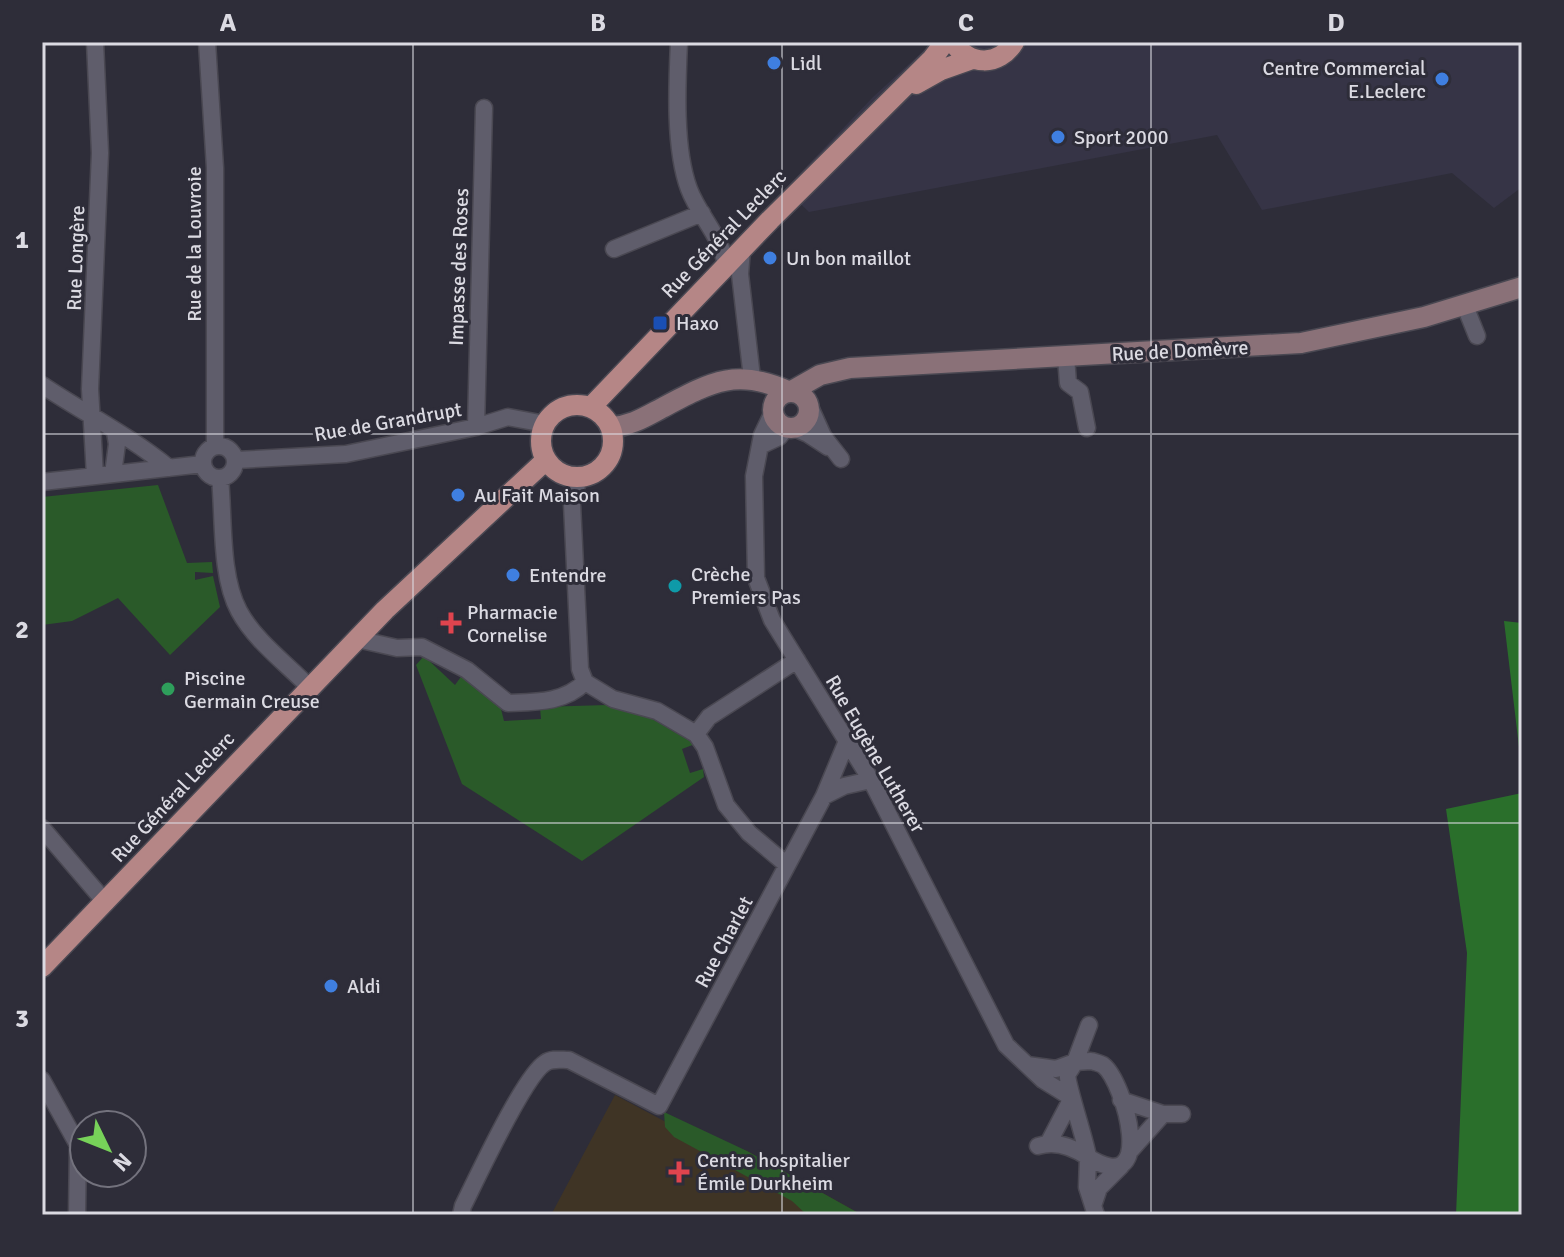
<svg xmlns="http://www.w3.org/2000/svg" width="1564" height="1257" viewBox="0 0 1564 1257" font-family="Signika,sans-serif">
  <rect width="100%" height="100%" fill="#2e2d39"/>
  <path fill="#363446" d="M 933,42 L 1522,42 L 1522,187 L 1494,208 L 1452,173 L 1262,210 L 1217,135 L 809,212 L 785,189 L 873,97 Z"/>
  <path fill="#3f3425" d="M 615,1095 L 666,1122 L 747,1151 L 862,1215 L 551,1215 Z"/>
  <path fill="#2a5a29" d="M 158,485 L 187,563 L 212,562 L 213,573 L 195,572 L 195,580 L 213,576 L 220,607 L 170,655 L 118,598 L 72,621 L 42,625 L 42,497 Z
    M 424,656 L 455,685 L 463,674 L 499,701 L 504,721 L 541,719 L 540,707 L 607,705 L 649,717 L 695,744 L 682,749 L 690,773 L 703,769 L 704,777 L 582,861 L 462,784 L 416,665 Z
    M 664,1112 L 747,1151 L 862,1215 L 807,1215 L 792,1201 L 674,1137 L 665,1127 Z"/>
  <path fill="#2a6f2b" d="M 1504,621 L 1522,623 L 1522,772 Z
    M 1522,793 L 1522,1215 L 1456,1215 L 1467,953 L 1446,809 Z"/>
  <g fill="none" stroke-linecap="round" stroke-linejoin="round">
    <defs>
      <path id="street" d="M 95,42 L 100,153 L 90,389 L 95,476
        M 207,42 L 215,168 L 215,446
        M 679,42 C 677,85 674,149 689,189 C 699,216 722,237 726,266
        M 614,249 L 702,213
        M 742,249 L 740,274 L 752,378
        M 1465,306 L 1477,336
        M 1066,357 L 1068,383 L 1080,392 L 1087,428
        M 42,385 C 84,413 130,436 169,468
        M 810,407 L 823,436 L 841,459
        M 773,412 L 762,435 L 754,476 L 756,578 L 772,620 L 871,780 L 1006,1045 L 1043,1080 L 1072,1098 L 1049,1142
        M 476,427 L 484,108
        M 794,428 L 808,434 L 828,447
        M 762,445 L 779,437 L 786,428
        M203 462a16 16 0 1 1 32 0a16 16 0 1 1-32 0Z
        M 236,460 L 346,454 L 476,427 L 508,417 L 545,424
        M 113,474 L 117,444 L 115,432
        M 579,477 L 572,504 L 580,669 L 585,682
        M 220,478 C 224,519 220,576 239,611 C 255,641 287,664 310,688
        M 42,482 L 203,464
        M 357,639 L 397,648 L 422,647 L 467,670 L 508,703 C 536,702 564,703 585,682 L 613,699 L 657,711 L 696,734 L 705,747 L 726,805 L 749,833 L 787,865
        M 696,734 L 709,717 L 797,660
        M 847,741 L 824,796 L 844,786 L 871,780
        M 42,828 L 106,903
        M 1091,1061 C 1093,1061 1101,1064 1103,1065 C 1125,1082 1158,1201 1088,1157 C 1086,1141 1065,1081 1068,1073 C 1069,1072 1074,1064 1075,1062 Z
        M 1027,1065 L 1056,1069 L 1075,1062 L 1089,1025
        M 42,1080 L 78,1145 L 77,1215
        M 1121,1100 L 1163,1114 L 1182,1114
        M 1038,1146 C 1056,1140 1073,1147 1088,1157 L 1087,1187 L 1096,1215
        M 1131,1150 L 1163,1114
        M 1093,1206 L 1099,1188 L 1121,1166
        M 461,1215 L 463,1206 C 477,1178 524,1076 545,1063 C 552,1058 561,1060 569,1060 L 659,1106 L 824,796"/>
      <path id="secondary" d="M773 410a18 18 0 1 1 36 0a18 18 0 1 1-36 0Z
        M 611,427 C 631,426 645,417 662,408 C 711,382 737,367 790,392 L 820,375 L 850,368 L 1301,343 L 1424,317 L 1522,287"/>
      <path id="primary" d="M 953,42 C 969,66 999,67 1014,42
        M 916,84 L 941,70 L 972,59
        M541 441a36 36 0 1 1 72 0a36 36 0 1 1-72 0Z
        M 591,407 L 770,220 L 932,59 L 945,42
        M 42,967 L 385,610 L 546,460"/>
    </defs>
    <use href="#street" stroke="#4a4852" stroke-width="19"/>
    <use href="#secondary" stroke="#4a4852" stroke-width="23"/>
    <use href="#primary" stroke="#4a4852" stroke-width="23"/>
    <use href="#street" stroke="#5f5d6b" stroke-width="16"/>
    <use href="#secondary" stroke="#8a7178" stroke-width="20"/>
    <use href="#primary" stroke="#b58686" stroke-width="20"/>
  </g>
  <path fill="none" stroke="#dbdae2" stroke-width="2" stroke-opacity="0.55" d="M 413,42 L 413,1215M 782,42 L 782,1215M 1151,42 L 1151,1215M 42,434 L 1522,434M 42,823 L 1522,823"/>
  <g fill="#3f7fe0" stroke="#2e2d39" stroke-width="3">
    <circle cx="774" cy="63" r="8"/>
    <circle cx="1442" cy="79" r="8"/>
    <circle cx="1058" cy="137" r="8"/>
    <circle cx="770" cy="258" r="8"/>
    <circle cx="458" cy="495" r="8"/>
    <circle cx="513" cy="575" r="8"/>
    <circle cx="331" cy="986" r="8"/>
  </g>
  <rect fill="#1a4fb4" stroke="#2e2d39" stroke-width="3" x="652" y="315" width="16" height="16" rx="4"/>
  <circle fill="#0f9aa8" stroke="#2e2d39" stroke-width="3" cx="675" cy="586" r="8"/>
  <g fill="#e0444e" stroke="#2e2d39" stroke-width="3">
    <path d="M447 611h8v8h8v8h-8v8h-8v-8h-8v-8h8z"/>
    <path d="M675 1160h8v8h8v8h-8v8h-8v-8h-8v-8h8z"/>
  </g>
  <circle fill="#2e9e5b" stroke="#2e2d39" stroke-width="3" cx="168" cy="689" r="8"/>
  <g text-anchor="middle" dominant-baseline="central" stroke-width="6" stroke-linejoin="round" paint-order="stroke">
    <g font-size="20" fill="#dbdae2" stroke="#2e2d39" text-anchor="start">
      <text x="790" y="63">Lidl</text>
      <text x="1426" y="68" text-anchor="end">Centre Commercial<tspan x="1426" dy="23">E.Leclerc</tspan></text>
      <text x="1074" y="137">Sport 2000</text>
      <text x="786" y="258">Un bon maillot</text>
      <text x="676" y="323">Haxo</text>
      <text x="474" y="495">Au Fait Maison</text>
      <text x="691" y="574">Crèche<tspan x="691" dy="23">Premiers Pas</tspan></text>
      <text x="529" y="575">Entendre</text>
      <text x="467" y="612">Pharmacie<tspan x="467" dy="23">Cornelise</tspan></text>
      <text x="184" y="678">Piscine<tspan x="184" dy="23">Germain Creuse</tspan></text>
      <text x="347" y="986">Aldi</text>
      <text x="697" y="1160">Centre hospitalier<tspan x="697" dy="23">Émile Durkheim</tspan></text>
    </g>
    <g font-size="20" fill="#dbdae2" stroke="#2e2d39">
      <text transform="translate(724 234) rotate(-46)">Rue Général Leclerc</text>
      <text transform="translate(194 244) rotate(-90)">Rue de la Louvroie</text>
      <text transform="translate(76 258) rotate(-88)">Rue Longère</text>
      <text transform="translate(459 267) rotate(-88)">Impasse des Roses</text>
      <text transform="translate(1180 351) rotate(-3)">Rue de Domèvre</text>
      <text transform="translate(388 422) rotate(-10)">Rue de Grandrupt</text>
      <text transform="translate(875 754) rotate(60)">Rue Eugène Lutherer</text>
      <text transform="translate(173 797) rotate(-47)">Rue Général Leclerc</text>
      <text transform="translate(724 942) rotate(-62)">Rue Charlet</text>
    </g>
  </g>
  <rect width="1564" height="1257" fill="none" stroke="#2e2d39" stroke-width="88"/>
  <g transform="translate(108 1149) rotate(133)"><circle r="38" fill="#2e2d39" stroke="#73727d" stroke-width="2"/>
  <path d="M0-6L14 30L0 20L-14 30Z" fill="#77d259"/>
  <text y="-12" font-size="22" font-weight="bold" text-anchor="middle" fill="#dbdae2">N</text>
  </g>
  <rect x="44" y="44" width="1476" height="1169" fill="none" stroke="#dbdae2" stroke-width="3"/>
  <g font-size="26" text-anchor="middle" font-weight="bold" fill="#dbdae2">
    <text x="228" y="31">A</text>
    <text x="598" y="31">B</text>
    <text x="966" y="31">C</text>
    <text x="1336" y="31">D</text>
    <text x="22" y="248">1</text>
    <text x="22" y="638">2</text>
    <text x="22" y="1027">3</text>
  </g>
</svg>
